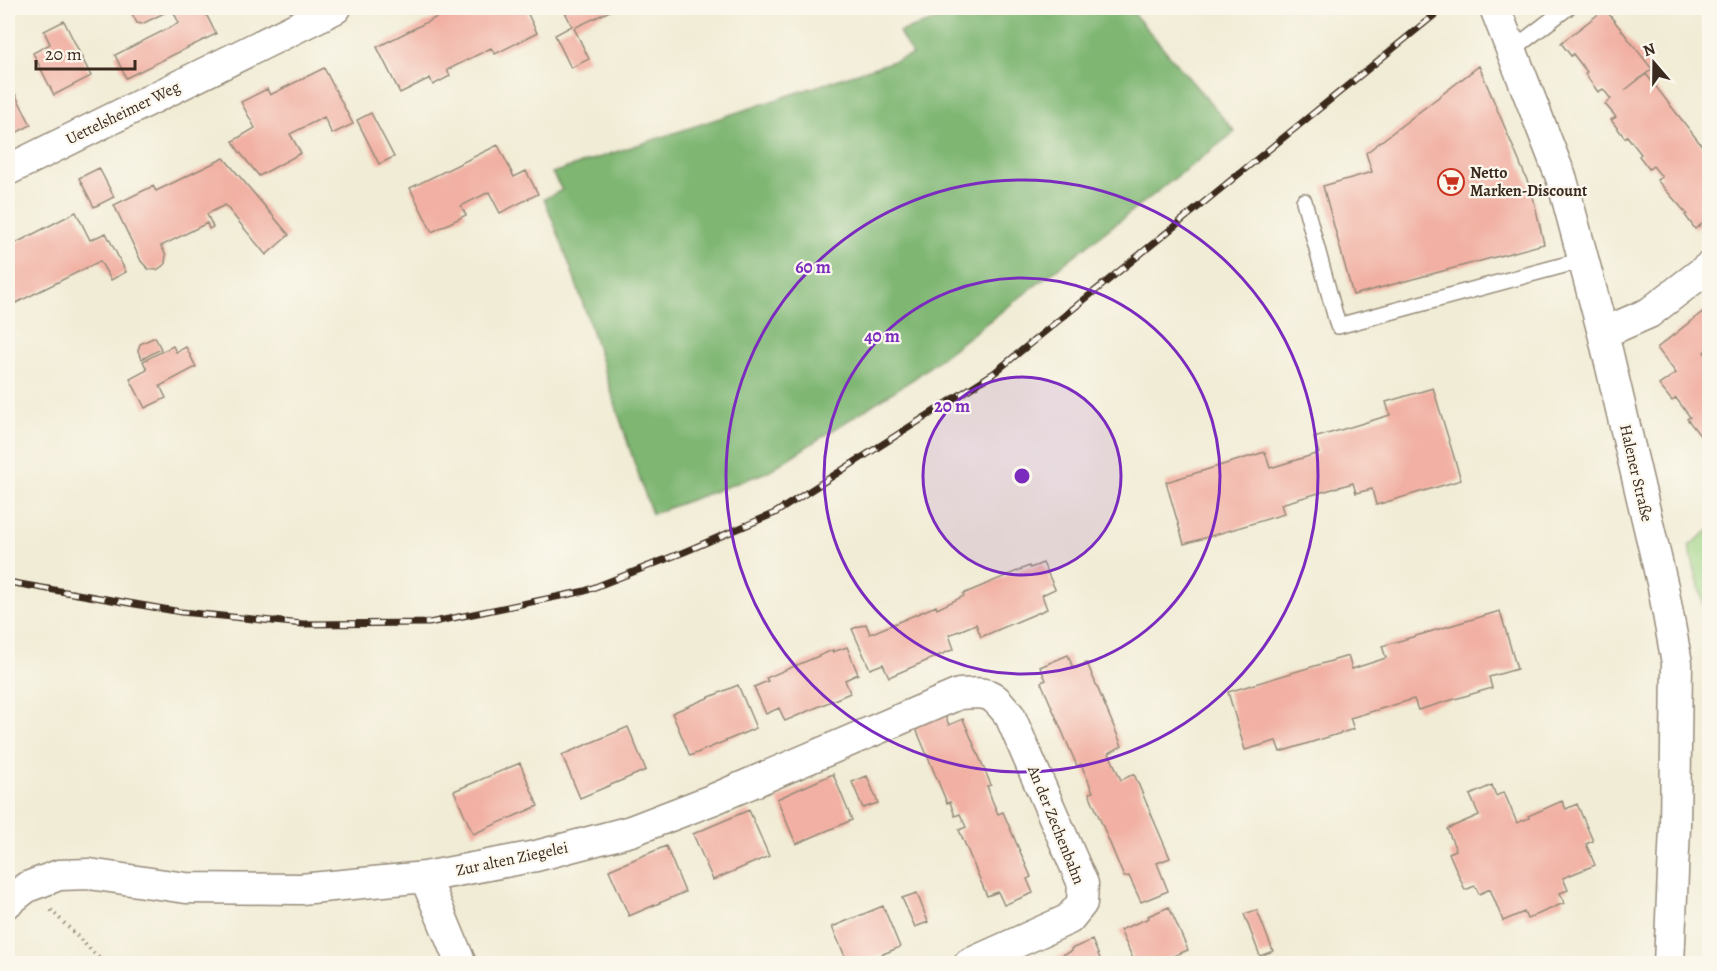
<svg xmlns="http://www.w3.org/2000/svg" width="1717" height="971" viewBox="0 0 1717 971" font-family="Alegreya,serif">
  <rect width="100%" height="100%" fill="#fbf7ec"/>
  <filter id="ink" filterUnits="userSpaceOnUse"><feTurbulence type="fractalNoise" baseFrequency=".0167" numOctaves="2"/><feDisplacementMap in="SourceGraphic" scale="12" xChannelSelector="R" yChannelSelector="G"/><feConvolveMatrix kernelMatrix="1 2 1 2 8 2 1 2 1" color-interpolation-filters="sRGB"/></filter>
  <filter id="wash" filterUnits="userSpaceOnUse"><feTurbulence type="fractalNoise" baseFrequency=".008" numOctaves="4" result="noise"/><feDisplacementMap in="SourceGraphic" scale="24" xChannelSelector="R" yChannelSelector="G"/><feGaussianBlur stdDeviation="1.35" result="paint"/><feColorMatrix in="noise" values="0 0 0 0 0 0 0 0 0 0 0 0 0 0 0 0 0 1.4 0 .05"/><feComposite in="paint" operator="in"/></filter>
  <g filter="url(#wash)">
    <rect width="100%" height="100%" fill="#f1ecd5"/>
    <path fill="#9ed485" stroke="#6c7f52" stroke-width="1.5" d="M 1709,530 L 1709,628 L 1689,546 Z"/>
    <path fill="#7eb672" stroke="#5c7048" stroke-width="1.5" d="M 974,8 L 1129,8 L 1235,132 L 915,378 L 767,472 L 652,514 C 614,410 587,301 544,199 L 562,190 L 552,173 L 912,55 L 899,32 Z"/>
    <g id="blocks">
      <path fill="#f1b0a3" d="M 126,8 L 174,8 L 142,24 L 137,23 L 131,12 L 129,13 Z
        M 184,8 L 203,8 L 216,34 L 126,78 L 115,55 L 179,23 L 174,13 Z
        M 455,8 L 525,8 L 537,33 L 495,54 L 491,48 L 447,70 L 450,76 L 433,85 L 430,78 L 400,93 L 377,47 Z
        M 563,8 L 616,8 L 574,28 L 589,59 L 571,68 L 555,35 L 572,26 Z
        M 1605,9 L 1652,69 L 1625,90 L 1646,74 L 1710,156 L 1710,218 L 1695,229 L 1685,215 L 1687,214 L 1657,180 L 1662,177 L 1653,166 L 1649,169 L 1639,156 L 1641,154 L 1627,136 L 1625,138 L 1611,120 L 1616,117 L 1605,104 L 1611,99 L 1603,89 L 1598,92 L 1585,74 L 1587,72 L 1573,54 L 1571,56 L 1561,43 Z
        M 64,21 L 91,76 L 54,95 L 33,53 L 50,44 L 44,31 Z
        M 1479,66 L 1532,192 L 1544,244 L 1353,295 L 1323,186 L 1372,172 L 1366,153 Z
        M 324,68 L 353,124 L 332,134 L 324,117 L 290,134 L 301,153 L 259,176 L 238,150 L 233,141 L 255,128 L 241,102 L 267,89 L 270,95 Z
        M 12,88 L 31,125 L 8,137 L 8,90 Z
        M 371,113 L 394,157 L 379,164 L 357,120 Z
        M 498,145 L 514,177 L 526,171 L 538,194 L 500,213 L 489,192 L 461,206 L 466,215 L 432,232 L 410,188 Z
        M 224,158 L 289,235 L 266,255 L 225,205 L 207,214 L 213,227 L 209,229 L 207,223 L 161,246 L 166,255 L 165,264 L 157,270 L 148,269 L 141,261 L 114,205 L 153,186 L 156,191 Z
        M 99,168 L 114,197 L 94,207 L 79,178 Z
        M 76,212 L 90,240 L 106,233 L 126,272 L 111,280 L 100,261 L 12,305 L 8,295 L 8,247 Z
        M 1710,306 L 1710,347 L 1704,352 L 1710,359 L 1710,448 L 1687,419 L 1690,417 L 1676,398 L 1672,401 L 1659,385 L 1676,373 L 1657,348 Z
        M 155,337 L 161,349 L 142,359 L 138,351 L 140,344 Z
        M 173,346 L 176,352 L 186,347 L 196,367 L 160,386 L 166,398 L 145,408 L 130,379 L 147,370 L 143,361 Z
        M 1433,388 L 1461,480 L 1376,505 L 1372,489 L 1356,493 L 1353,483 L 1281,504 L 1284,514 L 1184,544 L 1166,482 L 1265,452 L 1270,468 L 1319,453 L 1314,438 L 1390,415 L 1386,402 Z
        M 1043,563 L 1055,589 L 1042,595 L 1047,609 L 981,637 L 976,624 L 949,635 L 954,649 L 889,677 L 883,664 L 870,669 L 852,629 L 866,624 L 870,634 L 936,606 L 937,609 L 964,596 L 963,594 L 1029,566 L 1030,568 Z
        M 1500,611 L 1517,669 L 1489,677 L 1492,688 L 1418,710 L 1414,699 L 1350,718 L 1354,729 L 1280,752 L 1276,741 L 1245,750 L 1228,692 L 1348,656 L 1352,669 L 1386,658 L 1382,646 Z
        M 847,647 L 858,674 L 845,680 L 850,693 L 785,721 L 779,708 L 766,714 L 754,687 L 768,681 L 766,678 L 833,650 L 833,652 Z
        M 1068,655 L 1073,668 L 1087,663 L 1122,746 L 1109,753 L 1121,780 L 1134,774 L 1170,858 L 1157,863 L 1168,891 L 1141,902 L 1129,876 L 1124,877 L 1089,793 L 1093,792 L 1081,764 L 1077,766 L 1041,682 L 1046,680 L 1040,667 Z
        M 738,685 L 756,728 L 690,756 L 672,713 Z
        M 943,711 L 949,725 L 963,719 L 991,785 L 987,786 L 992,800 L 998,814 L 1003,812 L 1031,877 L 1027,879 L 1033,893 L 1004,905 L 998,892 L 987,896 L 959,830 L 966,827 L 960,814 L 955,816 L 950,802 L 947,803 L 914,724 Z
        M 628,727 L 646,770 L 580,798 L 562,755 Z
        M 520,763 L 538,806 L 473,834 L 454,791 Z
        M 833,774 L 852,820 L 796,844 L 777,799 Z
        M 867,776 L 878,803 L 863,808 L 852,782 Z
        M 1492,785 L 1496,796 L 1504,792 L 1517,823 L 1529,818 L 1528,816 L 1562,801 L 1566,809 L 1577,804 L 1593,841 L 1586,844 L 1595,865 L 1563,878 L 1568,890 L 1560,893 L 1564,903 L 1527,919 L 1524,912 L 1503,921 L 1490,889 L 1479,894 L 1475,886 L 1465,890 L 1449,853 L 1456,850 L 1447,829 L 1479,815 L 1470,795 Z
        M 749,810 L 769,856 L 713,880 L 693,834 Z
        M 666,846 L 685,892 L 629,916 L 609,870 Z
        M 917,893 L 928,922 L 915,927 L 902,898 Z
        M 883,906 L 900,947 L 871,959 L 872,962 L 868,963 L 848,963 L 832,927 Z
        M 1169,907 L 1188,950 L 1156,963 L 1135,963 L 1120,930 L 1149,918 L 1148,916 Z
        M 1257,910 L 1273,951 L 1260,956 L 1244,914 Z
        M 1092,940 L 1102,963 L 1042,963 L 1072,951 L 1071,949 Z"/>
    </g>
  </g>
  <g filter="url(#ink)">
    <use href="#blocks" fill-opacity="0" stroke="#968b7a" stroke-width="1.5"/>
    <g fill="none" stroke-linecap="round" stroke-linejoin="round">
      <defs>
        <path id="service" d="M 1512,50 L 1567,8
          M 1304,201 L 1338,326 L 1583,260"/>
        <path id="minor" d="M 1495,8 L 1562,180 L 1603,333 L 1663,587 L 1677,663 L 1675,827 L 1669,964
          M 8,170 L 336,8
          M 1603,333 L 1649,313 L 1710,266
          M 425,877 L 461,964
          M 8,902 L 27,887 L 59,875 L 89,874 L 186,888 L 301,889 L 425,877 L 536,856 L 631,831 L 714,799 L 959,694 C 990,692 991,692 1010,716 L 1083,884 L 1082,903 L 1069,919 L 969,964"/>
      </defs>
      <use href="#service" stroke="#968b7a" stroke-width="18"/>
      <use href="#minor" stroke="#968b7a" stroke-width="33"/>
      <path stroke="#968b7a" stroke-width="4" stroke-dasharray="1.5 4.5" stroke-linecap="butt" d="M 51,910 L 105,964"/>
      <use href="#service" stroke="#fff" stroke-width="15"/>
      <use href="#minor" stroke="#fff" stroke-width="30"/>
      <defs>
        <path id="rail" d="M 8,582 L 181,612 L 303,624 L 429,623 L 585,591 L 684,552 L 775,513 L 994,373 L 1443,8"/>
      </defs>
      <use href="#rail" stroke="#3b2a1e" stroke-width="7"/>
      <use href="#rail" stroke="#fbf7ec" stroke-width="4.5" stroke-dasharray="14" stroke-linecap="butt"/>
    </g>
  </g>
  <circle cx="1022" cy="476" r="99" fill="#7b2cbf" fill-opacity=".12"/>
  <g fill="none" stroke="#7b2cbf" stroke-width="3">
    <circle cx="1022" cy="476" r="99"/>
    <circle cx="1022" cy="476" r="198"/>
    <circle cx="1022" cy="476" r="296"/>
  </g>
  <defs>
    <symbol id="supermarket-ring" viewBox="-11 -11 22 22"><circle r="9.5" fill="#fbf7ec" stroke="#c8321e" stroke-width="1.5"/><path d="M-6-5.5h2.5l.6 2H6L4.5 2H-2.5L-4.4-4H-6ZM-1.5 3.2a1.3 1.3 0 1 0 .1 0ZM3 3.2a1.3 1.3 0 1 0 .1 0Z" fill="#c8321e"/></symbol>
  </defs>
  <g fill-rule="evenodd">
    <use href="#supermarket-ring" x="1436" y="167" width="30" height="30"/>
  </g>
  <g text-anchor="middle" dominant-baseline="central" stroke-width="4.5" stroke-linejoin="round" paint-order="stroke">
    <g font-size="16" fill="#3b2a1e" stroke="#fbf7ec">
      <text transform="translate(123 113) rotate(-26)">Uettelsheimer Weg</text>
      <text transform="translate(1636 473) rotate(77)">Halener Straße</text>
      <text transform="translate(1056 825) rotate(68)">An der Zechenbahn</text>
      <text transform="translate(512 859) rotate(-12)">Zur alten Ziegelei</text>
    </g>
    <g font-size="16" font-weight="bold" fill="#3b2a1e" stroke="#fbf7ec" text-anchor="start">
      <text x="1470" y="173">Netto<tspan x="1470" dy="18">Marken-Discount</tspan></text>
    </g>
  </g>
  <circle cx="1022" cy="476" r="9" fill="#7b2cbf" stroke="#fbf7ec" stroke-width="3"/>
  <g font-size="18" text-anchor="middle" font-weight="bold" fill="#7b2cbf" stroke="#fbf7ec" stroke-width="4.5" stroke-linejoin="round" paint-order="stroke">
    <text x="813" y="273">60 m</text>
    <text x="882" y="342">40 m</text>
    <text x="952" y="412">20 m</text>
  </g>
  <rect width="1717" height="971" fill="none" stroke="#fbf7ec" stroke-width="30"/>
  <g transform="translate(1654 63) rotate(340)" stroke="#fbf7ec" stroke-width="4.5" paint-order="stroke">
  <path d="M0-4.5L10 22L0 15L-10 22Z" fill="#3b2a1e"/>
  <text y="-9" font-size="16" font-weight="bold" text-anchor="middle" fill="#3b2a1e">N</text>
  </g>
  <path d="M36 60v9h99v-9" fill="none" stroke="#3b2a1e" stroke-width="3"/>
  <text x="45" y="60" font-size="18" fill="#3b2a1e" stroke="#fbf7ec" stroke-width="4.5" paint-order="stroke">20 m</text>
</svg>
